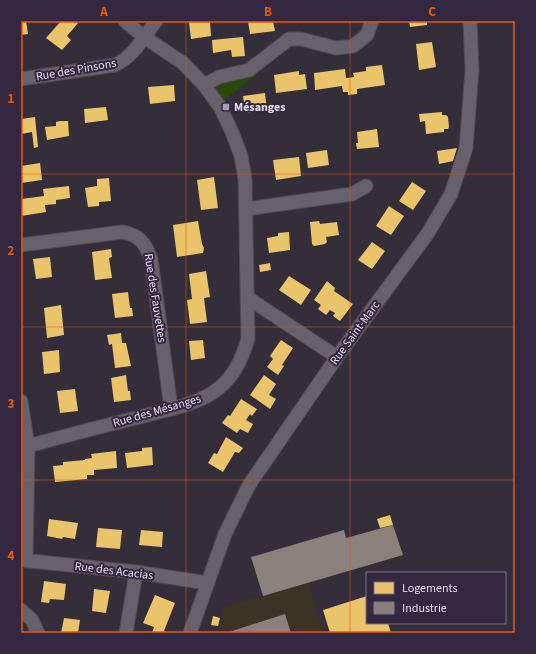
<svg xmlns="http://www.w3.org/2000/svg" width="536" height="654" viewBox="0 0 536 654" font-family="'Source Sans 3',sans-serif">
  <rect width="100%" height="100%" fill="#342e3a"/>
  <path fill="#3b3426" d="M 309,583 L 323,633 L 210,633 L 221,627 L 223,607 Z"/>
  <path fill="#2a4808" d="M 256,73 L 258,74 L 223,101 L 216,89 L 219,83 Z"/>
  <path fill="#e9c46a" d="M 21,21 L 26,21 L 28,34 L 21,35 Z
    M 61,21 L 75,21 L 78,23 L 67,36 L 71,40 L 62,50 L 46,38 Z
    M 196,21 L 210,21 L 211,36 L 191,39 L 189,22 Z
    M 248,21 L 273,21 L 275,31 L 250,34 Z
    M 409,21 L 427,21 L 427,25 L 410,27 Z
    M 243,37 L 245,56 L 232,57 L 231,50 L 213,53 L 212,40 Z
    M 432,42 L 436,67 L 419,70 L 416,44 Z
    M 382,65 L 385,85 L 357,89 L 357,94 L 348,95 L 348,92 L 343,92 L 342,86 L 315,90 L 314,73 L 345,69 L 346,78 L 354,77 L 353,73 L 366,71 L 366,67 Z
    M 299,71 L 299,75 L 305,74 L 307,89 L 276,93 L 274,75 Z
    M 174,85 L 175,101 L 150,104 L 148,87 Z
    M 265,93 L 267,110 L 245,113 L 243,96 Z
    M 106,107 L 108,120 L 85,123 L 84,109 Z
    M 442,112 L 442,115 L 446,115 L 448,117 L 449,127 L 448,129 L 444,129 L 444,132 L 426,134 L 425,121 L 420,122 L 419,114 Z
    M 35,117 L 38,147 L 34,148 L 32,132 L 21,134 L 21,119 Z
    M 60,121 L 68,121 L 69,136 L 47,140 L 45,127 L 56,126 L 56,122 Z
    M 377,129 L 379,147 L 357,149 L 356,143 L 358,143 L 357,132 Z
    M 457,148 L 453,161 L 439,164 L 437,151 Z
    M 327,150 L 329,165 L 308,168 L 306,153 Z
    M 299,157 L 301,176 L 276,180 L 273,160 Z
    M 40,163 L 42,180 L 21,183 L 21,166 Z
    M 214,177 L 218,208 L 201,210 L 197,180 Z
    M 109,178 L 111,201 L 99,202 L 99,206 L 88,207 L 85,188 L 97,186 L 97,179 Z
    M 412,182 L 426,191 L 413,210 L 399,201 Z
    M 69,186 L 70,198 L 56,200 L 56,204 L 45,205 L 46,212 L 21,216 L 21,199 L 44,196 L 43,189 Z
    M 389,206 L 404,216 L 391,235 L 376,226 Z
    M 198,221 L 202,244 L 204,248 L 203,253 L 177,257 L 173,225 Z
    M 319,221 L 320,224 L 337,222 L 339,235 L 326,237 L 327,242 L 325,244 L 314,246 L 312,244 L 310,222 Z
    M 289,232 L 290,250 L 269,253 L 267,238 L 278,236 L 278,233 Z
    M 372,242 L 385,251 L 372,269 L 358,260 Z
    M 111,249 L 112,257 L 109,258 L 112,278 L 95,280 L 92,252 Z
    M 50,257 L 52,277 L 36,279 L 33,259 Z
    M 270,263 L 271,270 L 260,272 L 259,265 Z
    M 206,271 L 210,297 L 204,298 L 207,322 L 190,324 L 187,300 L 192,299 L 189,274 Z
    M 289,276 L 311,290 L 301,305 L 279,290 Z
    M 327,281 L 335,288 L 334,291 L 353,304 L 340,321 L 333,316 L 335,313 L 330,310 L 326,315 L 318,309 L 321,305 L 314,300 Z
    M 128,292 L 130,308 L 132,308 L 133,316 L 115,318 L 112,294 Z
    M 61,305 L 64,335 L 47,338 L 44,308 Z
    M 121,333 L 122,343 L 126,343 L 131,366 L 115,368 L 112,344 L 109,345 L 107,335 Z
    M 203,340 L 205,358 L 191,360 L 189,341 Z
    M 281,340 L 293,348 L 282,365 L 284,366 L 278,375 L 267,367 L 273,359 L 270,356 Z
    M 59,350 L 60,372 L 44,374 L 42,352 Z
    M 126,375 L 128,391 L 130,391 L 131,400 L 114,402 L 111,378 Z
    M 264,375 L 276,384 L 269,395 L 276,399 L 270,409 L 250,395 Z
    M 75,389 L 78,411 L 60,413 L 57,391 Z
    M 241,399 L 257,409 L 252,416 L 250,414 L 246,420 L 253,424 L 248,433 L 240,429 L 237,433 L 222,423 L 228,415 L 230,416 Z
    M 226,437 L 243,448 L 239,453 L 235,452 L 223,472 L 208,463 L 214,453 L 217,454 Z
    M 152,447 L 153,465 L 127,468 L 125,453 L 142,451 L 142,448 Z
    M 116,451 L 117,468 L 94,470 L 94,475 L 87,475 L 87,479 L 55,482 L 53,466 L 63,465 L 63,462 L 85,460 L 85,459 L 92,458 L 91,454 Z
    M 390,515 L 393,525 L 380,528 L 377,519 Z
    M 49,519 L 78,523 L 75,539 L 63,537 L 62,539 L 47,536 Z
    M 98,528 L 122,530 L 120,549 L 96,547 Z
    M 141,530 L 163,532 L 162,547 L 139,545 Z
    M 44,581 L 66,584 L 64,600 L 50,599 L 49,603 L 41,602 Z
    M 94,589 L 110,591 L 106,613 L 92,611 Z
    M 155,595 L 175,603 L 164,631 L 168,633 L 152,633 L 154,627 L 143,623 Z
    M 367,596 L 367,623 L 388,623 L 391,633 L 330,633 L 323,610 Z
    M 213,616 L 220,618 L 218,626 L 211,625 Z
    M 64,618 L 80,620 L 78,633 L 61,633 Z"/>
  <path fill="#8a817c" d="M 393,525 L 403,555 L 263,596 L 251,557 L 344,530 L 346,538 Z
    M 285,614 L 291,633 L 226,633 Z"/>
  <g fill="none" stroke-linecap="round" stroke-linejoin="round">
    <defs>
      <path id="street" d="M 21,79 L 115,65 C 134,56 143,38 156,21
        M 204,85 L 219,77 L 249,70 L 289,39 L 301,39 L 336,48 L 353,46 L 367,35 L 372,21
        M 246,209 L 352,194 L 366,186
        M 21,245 L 122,232 C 140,235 145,243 151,259 L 171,408
        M 248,298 L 337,357
        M 21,401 L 28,446 L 26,561
        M 28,446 C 65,436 102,426 140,417 C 164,410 199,405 219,388 C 235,375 242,358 248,339 L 245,179 L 241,156 L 232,132 L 220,107 L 204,85 L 183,63 L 144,37 L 125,21
        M 21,560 L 136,572 L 207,583
        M 21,610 L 32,620 L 38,633
        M 126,633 L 136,572
        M 190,633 L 225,534 L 249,485 L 337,357 L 428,233 L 451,194 L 466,148 L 472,70 L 470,21"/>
    </defs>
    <use href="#street" stroke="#504a55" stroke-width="15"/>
    <use href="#street" stroke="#66616b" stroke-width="13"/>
  </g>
  <path fill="none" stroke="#e8590c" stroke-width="1" stroke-opacity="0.55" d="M 186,21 L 186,633M 350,21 L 350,633M 21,174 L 515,174M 21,327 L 515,327M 21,480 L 515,480"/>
  <rect fill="#a69fad" stroke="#332840" stroke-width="1.5" x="222" y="103" width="8" height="8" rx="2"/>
  <g text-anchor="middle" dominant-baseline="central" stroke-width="4" stroke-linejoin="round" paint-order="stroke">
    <g font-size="12" fill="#e3dceb" stroke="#332840">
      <text transform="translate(76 70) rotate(-10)">Rue des Pinsons</text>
      <text transform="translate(155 298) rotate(81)">Rue des Fauvettes</text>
      <text transform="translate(355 333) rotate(-54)">Rue Saint-Marc</text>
      <text transform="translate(157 411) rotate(-16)">Rue des Mésanges</text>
      <text transform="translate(114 571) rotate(7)">Rue des Acacias</text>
    </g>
    <g font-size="12" font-weight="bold" fill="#e3dceb" stroke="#332840" text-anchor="start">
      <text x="234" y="107">Mésanges</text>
    </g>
  </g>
  <rect width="536" height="654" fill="none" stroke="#332840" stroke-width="44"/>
  <rect x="366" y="572" width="140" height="52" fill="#332840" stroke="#797084"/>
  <rect x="374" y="582" width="20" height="12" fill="#e9c46a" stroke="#797084"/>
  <text x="402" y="592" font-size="12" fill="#e3dceb">Logements</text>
  <rect x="374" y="602" width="20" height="12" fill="#8a817c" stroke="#797084"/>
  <text x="402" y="612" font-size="12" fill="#e3dceb">Industrie</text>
  <rect x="22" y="22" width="492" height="610" fill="none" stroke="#e8590c" stroke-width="1.5"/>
  <g font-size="13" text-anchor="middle" font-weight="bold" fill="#e8590c">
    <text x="104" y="16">A</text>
    <text x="268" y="16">B</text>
    <text x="432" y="16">C</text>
    <text x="11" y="103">1</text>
    <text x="11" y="255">2</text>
    <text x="11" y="408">3</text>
    <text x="11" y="560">4</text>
  </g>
</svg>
